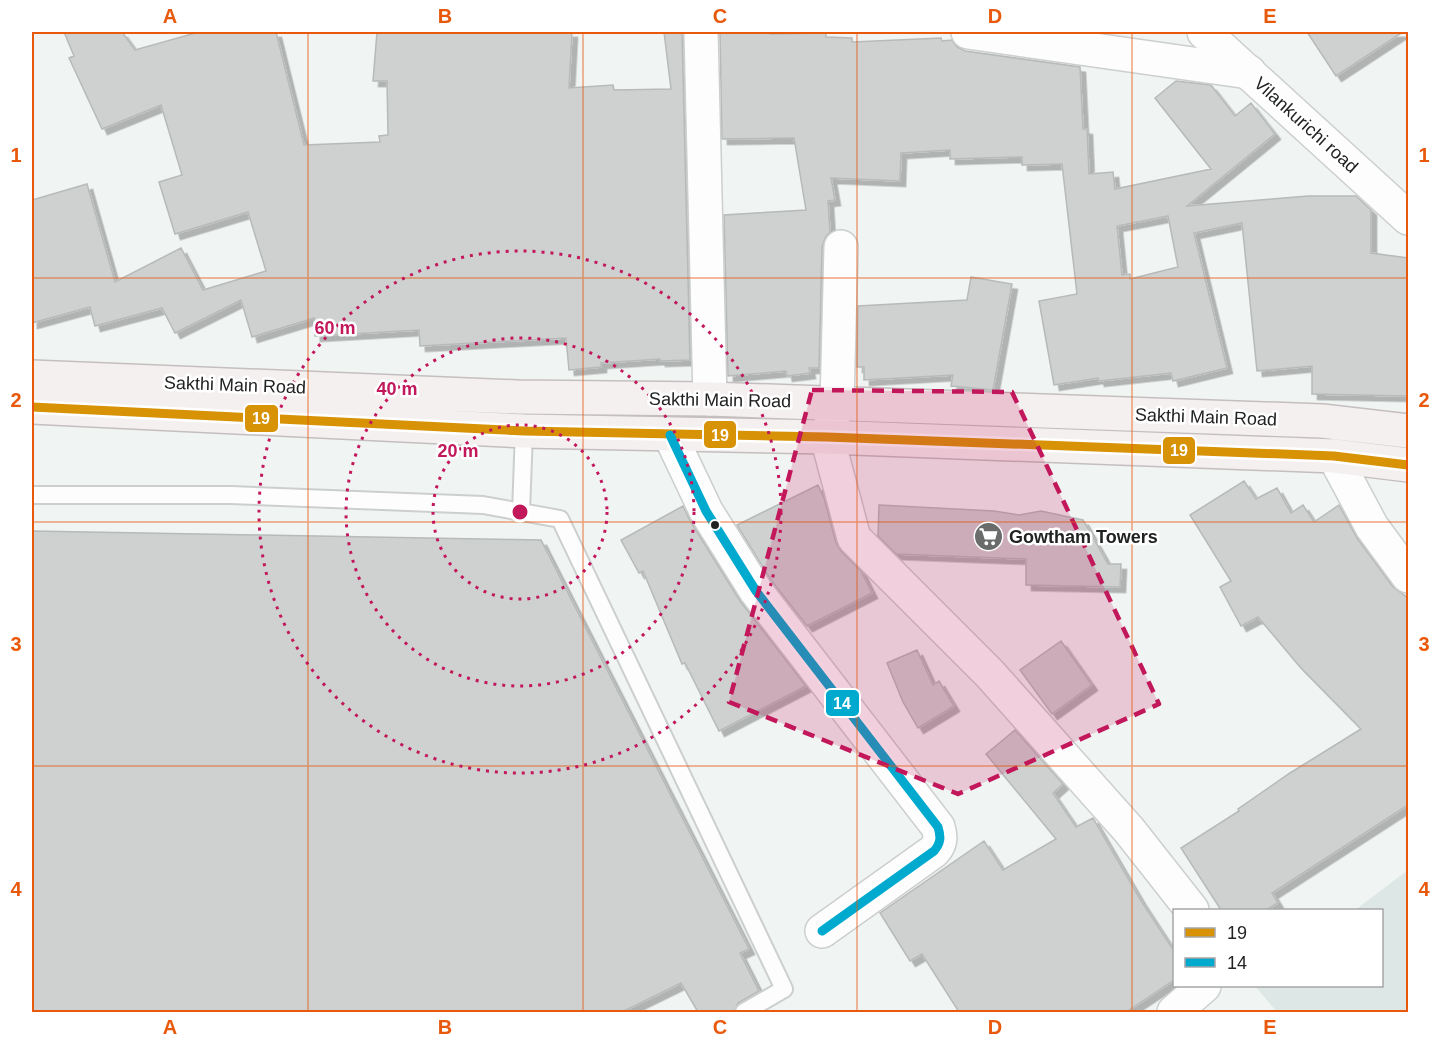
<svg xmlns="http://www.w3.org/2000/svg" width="1440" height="1044" viewBox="0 0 1440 1044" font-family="Helvetica,sans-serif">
  <defs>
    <filter id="shadow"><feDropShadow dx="5.5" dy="5.5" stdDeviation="0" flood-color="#0004"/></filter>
  </defs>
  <rect width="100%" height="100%" fill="#f0f4f3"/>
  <path fill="#dde7e5" d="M 1408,870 L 1408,1012 L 1277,1012 L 1255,986 L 1382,986 L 1382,910 L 1355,910 Z"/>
  <path fill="#ced1d0" stroke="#b7bab9" stroke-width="1.5" fill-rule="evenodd" filter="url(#shadow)" d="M 64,32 L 122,32 L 135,50 L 199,32 L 276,32 L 304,145 L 380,142 L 379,136 L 388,135 L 387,81 L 373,81 L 377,32 L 572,32 L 569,88 L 613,85 L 614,90 L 671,89 L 664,32 L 682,32 L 690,360 L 660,361 L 660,359 L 601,363 L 601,367 L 569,370 L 566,338 L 420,346 L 419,330 L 315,336 L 314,318 L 252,337 L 241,300 L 175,333 L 162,308 L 95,326 L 90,307 L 32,323 L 32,200 L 87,184 L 115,282 L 181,248 L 203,290 L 266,271 L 248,212 L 175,234 L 159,182 L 182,175 L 161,105 L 102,129 L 69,58 L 74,56 Z
    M 770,32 L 770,34 L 826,33 L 826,37 L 852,38 L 852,42 L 941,38 L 942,41 L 952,40 L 957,47 L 965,51 L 1080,67 L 1083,129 L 1087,129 L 1089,174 L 1113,172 L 1115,189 L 1211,169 L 1155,98 L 1176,81 L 1211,85 L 1235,116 L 1251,103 L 1275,134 L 1187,206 L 1308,196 L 1356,196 L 1371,210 L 1371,253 L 1408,258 L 1408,396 L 1312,394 L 1312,366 L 1257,371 L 1242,223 L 1194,233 L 1227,368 L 1173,381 L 1171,373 L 1099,381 L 1098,378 L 1054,385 L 1039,301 L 1077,294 L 1062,164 L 1022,165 L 1022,157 L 950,159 L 950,150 L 901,153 L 900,181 L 831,178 L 835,200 L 828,201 L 830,232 L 825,238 L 822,247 L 819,368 L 809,368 L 810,373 L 787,376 L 786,371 L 728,376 L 724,215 L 806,210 L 794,138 L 722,139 L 720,33 ZM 1168,216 L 1178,267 L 1130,279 L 1130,274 L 1122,275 L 1117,226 Z
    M 1307,32 L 1403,32 L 1336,76 Z
    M 971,277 L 1012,284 L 993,390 L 951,386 L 953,375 L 864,380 L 864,367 L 857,367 L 858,306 L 967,300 Z
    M 1244,481 L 1256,499 L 1277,488 L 1291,513 L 1303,505 L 1314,522 L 1339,505 L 1357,538 L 1393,587 L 1408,598 L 1408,805 L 1272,893 L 1278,903 L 1266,910 L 1221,910 L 1181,848 L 1239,811 L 1238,809 L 1290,773 L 1361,729 L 1300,667 L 1258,617 L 1241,626 L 1220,587 L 1231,581 L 1190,515 Z
    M 818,485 L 824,498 L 836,543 L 841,551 L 861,571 L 872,593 L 807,626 L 771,580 L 737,525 Z
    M 879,505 L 994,511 L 1019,515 L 1041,511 L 1083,520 L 1108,564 L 1121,564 L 1120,587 L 1026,585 L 1026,559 L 896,554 L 878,536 Z
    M 683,506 L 690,521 L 740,601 L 806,686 L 719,731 L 685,663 L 682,664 L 643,571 L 639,573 L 621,540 Z
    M 32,531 L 541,540 L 749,949 L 740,953 L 759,991 L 738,1003 L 734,1012 L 698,1012 L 681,983 L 622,1012 L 32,1012 Z
    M 1061,641 L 1092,685 L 1052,714 L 1020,670 Z
    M 917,650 L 933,685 L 939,681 L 954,706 L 918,728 L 903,702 L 887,663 Z
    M 1015,730 L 1063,784 L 1053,793 L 1076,827 L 1093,818 L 1140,899 L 1174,951 L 1174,980 L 1126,1012 L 959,1012 L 922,954 L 910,961 L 880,913 L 984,841 L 1003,870 L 1056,839 L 986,754 Z"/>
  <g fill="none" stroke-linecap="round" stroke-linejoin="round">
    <defs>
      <path id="service" d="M 32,495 L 231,495 L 483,505 L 560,519 L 784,989 L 744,1012
        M 521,512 L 524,431"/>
      <path id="minor" d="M 701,32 L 710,399
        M 968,32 L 1249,72
        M 841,247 L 837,404 L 827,437 L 854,538 L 990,674 L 1129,830 L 1192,910
        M 670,435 L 706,511 L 756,591 L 938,827 C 941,837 941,843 934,851 L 822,931
        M 1334,456 L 1372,527 L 1408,576
        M 1174,1012 L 1204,986"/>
      <path id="secondary" d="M 1204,32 L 1408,218"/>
      <path id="trunk" d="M 32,377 L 518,397 L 710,399 L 1322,421 L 1408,431
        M 32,407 L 524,431 L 827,437 L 1334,456 L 1408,465"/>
    </defs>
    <use href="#service" stroke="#cccfce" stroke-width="20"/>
    <use href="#minor" stroke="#cccfce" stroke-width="36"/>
    <use href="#secondary" stroke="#cccfce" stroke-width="36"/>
    <use href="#trunk" stroke="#c4bfbe" stroke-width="36"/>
    <use href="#service" stroke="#fdfdfd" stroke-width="16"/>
    <use href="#minor" stroke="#fdfdfd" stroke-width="33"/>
    <use href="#secondary" stroke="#fdfdfd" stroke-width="33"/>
    <use href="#trunk" stroke="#f5f0f0" stroke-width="33"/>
    <defs>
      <path id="bus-1" d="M 32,407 L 524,431 L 827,437 L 1334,456 L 1408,465"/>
      <path id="bus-2" d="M 670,435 L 706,511 L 756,591 L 938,827 C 941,837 941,843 934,851 L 822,931"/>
    </defs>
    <use href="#bus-1" stroke="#fff" stroke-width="14"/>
    <use href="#bus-2" stroke="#fff" stroke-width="14"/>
    <use href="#bus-1" stroke="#d79205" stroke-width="9"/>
    <use href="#bus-2" stroke="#00a9ce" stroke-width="9"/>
  </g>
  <path fill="#c2185b" fill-opacity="0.2" stroke="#c2185b" stroke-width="4.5" stroke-dasharray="12 8" stroke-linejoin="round" d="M 812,390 L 1012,392 L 1159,704 L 958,794 L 729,702 Z"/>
  <path fill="none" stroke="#e8590c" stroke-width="1.5" stroke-opacity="0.55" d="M 308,32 L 308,1012M 583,32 L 583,1012M 857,32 L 857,1012M 1132,32 L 1132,1012M 32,278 L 1408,278M 32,522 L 1408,522M 32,766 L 1408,766"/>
  <g fill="none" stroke="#c2185b" stroke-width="3" stroke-dasharray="3 6">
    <circle cx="520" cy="512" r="87"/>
    <circle cx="520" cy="512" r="174"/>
    <circle cx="520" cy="512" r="261"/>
  </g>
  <defs>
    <symbol id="supermarket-disc" viewBox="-11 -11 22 22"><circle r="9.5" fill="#696c6b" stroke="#fff"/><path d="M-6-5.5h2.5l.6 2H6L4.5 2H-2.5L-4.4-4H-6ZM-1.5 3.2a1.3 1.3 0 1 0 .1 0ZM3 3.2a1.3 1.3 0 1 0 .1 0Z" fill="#fff"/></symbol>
  </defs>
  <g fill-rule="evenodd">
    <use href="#supermarket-disc" x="972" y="520" width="33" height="33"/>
  </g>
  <circle fill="#212322" stroke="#fff" stroke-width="2" cx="715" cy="525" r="5"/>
  <g text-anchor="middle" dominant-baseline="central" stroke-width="5" stroke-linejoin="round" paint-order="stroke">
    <g font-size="18" fill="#212322" stroke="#fff">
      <text transform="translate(1306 125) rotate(42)">Vilankurichi road</text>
      <text transform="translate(235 385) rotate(2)">Sakthi Main Road</text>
      <text transform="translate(720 400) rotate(1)">Sakthi Main Road</text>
      <text transform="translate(1206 417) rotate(2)">Sakthi Main Road</text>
    </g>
    <g font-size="18" font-weight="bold" fill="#212322" stroke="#fff" text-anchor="start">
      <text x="1009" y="537">Gowtham Towers</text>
    </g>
  </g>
  <circle cx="520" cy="512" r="9" fill="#c2185b" stroke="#fff" stroke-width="3"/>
  <g font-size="18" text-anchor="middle" font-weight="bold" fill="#c2185b" stroke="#fff" stroke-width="5" stroke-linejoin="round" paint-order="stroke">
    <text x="335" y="334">60 m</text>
    <text x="397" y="395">40 m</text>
    <text x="458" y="457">20 m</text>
  </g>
  <g stroke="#fff" stroke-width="2">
    <rect x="244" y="404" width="35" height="29" rx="6" fill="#d79205"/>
    <rect x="703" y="420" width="34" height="29" rx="6" fill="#d79205"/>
    <rect x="1162" y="436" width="34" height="29" rx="6" fill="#d79205"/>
    <rect x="825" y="689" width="35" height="28" rx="6" fill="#00a9ce"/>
  </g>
  <g font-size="16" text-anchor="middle" font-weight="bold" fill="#fff">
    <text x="261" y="424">19</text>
    <text x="720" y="441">19</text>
    <text x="1179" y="456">19</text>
    <text x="842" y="709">14</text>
  </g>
  <rect width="1440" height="1044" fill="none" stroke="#ffffff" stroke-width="66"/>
  <rect x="1173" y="909" width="210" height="78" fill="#ffffff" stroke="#a6a7a7" stroke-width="1.5"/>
  <rect x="1185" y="928" width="30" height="9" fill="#d79205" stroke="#a6a7a7" stroke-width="1.5"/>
  <text x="1227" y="939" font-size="18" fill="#212322">19</text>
  <rect x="1185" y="958" width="30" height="9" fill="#00a9ce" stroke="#a6a7a7" stroke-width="1.5"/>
  <text x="1227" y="969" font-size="18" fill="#212322">14</text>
  <rect x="33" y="33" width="1374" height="978" fill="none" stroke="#e8590c" stroke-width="2"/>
  <g font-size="20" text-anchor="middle" font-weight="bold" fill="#e8590c">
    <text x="170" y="23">A</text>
    <text x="445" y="23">B</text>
    <text x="720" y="23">C</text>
    <text x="995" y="23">D</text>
    <text x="1270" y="23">E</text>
    <text x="16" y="162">1</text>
    <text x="1424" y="162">1</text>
    <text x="16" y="407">2</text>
    <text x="1424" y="407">2</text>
    <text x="16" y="651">3</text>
    <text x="1424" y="651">3</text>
    <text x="16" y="896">4</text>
    <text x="1424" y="896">4</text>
    <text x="170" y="1034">A</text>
    <text x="445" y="1034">B</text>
    <text x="720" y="1034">C</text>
    <text x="995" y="1034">D</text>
    <text x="1270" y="1034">E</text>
  </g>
</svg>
